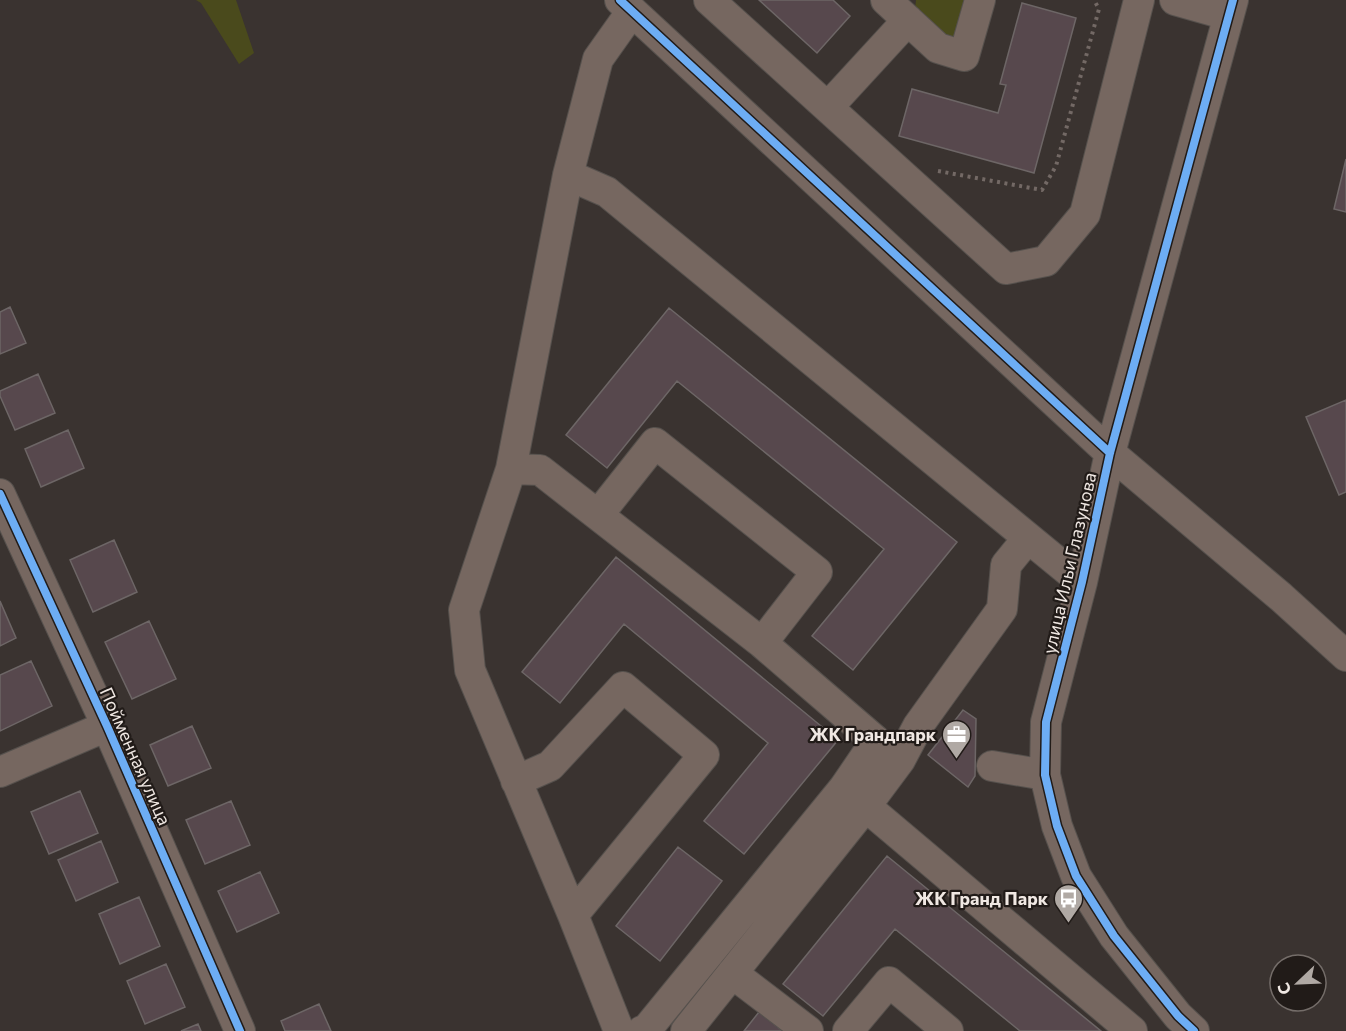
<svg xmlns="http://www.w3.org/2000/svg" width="1346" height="1031" viewBox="0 0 1346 1031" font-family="Commissioner,sans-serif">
  <rect width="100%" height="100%" fill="#3a3330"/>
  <path fill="#4a4a1c" d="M 196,0 L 236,0 L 254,53 L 239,64 L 201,3 Z
    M 916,0 L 972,0 L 959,36 L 950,40 L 915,9 Z"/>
  <path fill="#57484d" stroke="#6d6666" stroke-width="1.5" d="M 759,0 L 833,0 L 850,16 L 817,53 Z
    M 1022,3 L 1076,18 L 1034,173 L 899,136 L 912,89 L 998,113 L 1006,85 L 1000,84 Z
    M 1346,159 L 1346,212 L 1334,209 Z
    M 10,307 L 26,343 L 0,354 L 0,312 Z
    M 669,308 L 957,542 L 853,670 L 812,636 L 884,549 L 677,381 L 607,468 L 566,435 Z
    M 38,374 L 55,413 L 15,430 L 0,396 L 0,391 Z
    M 1346,400 L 1346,492 L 1339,495 L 1306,417 Z
    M 68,430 L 84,468 L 41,487 L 25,449 Z
    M 114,540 L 137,592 L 93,612 L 70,560 Z
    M 616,557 L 838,740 L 744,854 L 704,821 L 768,743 L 624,624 L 560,703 L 522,672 Z
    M 0,601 L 16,638 L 0,646 Z
    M 149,621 L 176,679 L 132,699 L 105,642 Z
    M 31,661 L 52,706 L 0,731 L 0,675 Z
    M 963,710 L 976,719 L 975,776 L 968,787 L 928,755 Z
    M 192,726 L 211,768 L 168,786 L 150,745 Z
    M 80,791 L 98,833 L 49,854 L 31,812 Z
    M 231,801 L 250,845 L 205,864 L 186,820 Z
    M 101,841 L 118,882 L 76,901 L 58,860 Z
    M 678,847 L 722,881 L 660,961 L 616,926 Z
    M 887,856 L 1101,1031 L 1020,1031 L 895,929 L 823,1016 L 783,984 Z
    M 260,872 L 279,913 L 237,932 L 218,891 Z
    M 139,897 L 160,946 L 120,964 L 99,914 Z
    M 166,964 L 185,1007 L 145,1024 L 127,981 Z
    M 319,1004 L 331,1031 L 285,1031 L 281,1021 Z
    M 759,1012 L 783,1031 L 744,1031 Z
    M 198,1024 L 201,1031 L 181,1031 Z"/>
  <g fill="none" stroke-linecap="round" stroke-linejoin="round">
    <defs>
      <path id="minor" d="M 620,0 L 1110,453 L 1281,597 L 1346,656
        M 709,0 L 1006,269 L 1046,261 L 1085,214 L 1139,0
        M 886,0 L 938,48 L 964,56 L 980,0
        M 1175,0 L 1228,15
        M 828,107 L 908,20
        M 568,175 L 607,192 L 1082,582
        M 511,469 L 540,470 L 762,643 L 876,741 L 900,760
        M 0,494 L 107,726 L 240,1031
        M 598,515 L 655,443 L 817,572 L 762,643
        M 992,766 L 1045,775
        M 0,772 L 107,726
        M 516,781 L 550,766 L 623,687 L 704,755 L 573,915
        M 844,788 L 1132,1031
        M 732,973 L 808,1031
        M 619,1031 L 573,915 L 470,670 L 464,610 L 511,469 L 568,175 L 598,59 L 632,11
        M 642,1031 L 647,1029 L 844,788 L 876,741
        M 686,1031 L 865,807 L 900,760 L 918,726 L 1002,609 L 1006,565 L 1028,538
        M 848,1031 L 889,982 L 948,1031
        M 1194,1031 L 1178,1016 L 1114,936 L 1076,876 L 1057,826 L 1045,775 L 1046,722 L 1082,582 L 1110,453 L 1233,0"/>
    </defs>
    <use href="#minor" stroke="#56514d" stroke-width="32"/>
    <path stroke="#736965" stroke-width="4" stroke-dasharray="3 4.5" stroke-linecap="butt" d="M 938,171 L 1042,190 L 1056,166 L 1099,9 L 1094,0"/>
    <use href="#minor" stroke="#766760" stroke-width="30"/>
    <defs>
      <path id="cycleway" d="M 620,0 L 1110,453
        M 0,494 L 107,726 L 240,1031
        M 1194,1031 L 1178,1016 L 1114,936 L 1076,876 L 1057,826 L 1045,775 L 1046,722 L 1082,582 L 1110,453 L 1233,0"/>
    </defs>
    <use href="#cycleway" stroke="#211b18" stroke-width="11"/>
    <use href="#cycleway" stroke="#6dadf4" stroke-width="8"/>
  </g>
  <defs>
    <symbol id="office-pin" viewBox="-11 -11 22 30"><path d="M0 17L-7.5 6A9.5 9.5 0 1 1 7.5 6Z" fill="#b0a9a4" stroke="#211b18"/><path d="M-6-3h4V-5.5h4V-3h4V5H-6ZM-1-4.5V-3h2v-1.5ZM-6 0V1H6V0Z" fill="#fff"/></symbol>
    <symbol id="bus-pin" viewBox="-11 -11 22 30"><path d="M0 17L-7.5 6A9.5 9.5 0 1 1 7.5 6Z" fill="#b0a9a4" stroke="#211b18"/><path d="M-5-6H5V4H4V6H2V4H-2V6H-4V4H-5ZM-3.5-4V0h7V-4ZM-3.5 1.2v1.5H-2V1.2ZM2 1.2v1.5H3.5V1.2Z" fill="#fff"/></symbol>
  </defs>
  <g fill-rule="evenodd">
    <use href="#office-pin" x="940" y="718" width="33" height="45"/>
    <use href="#bus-pin" x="1052" y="882" width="33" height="45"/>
  </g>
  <g text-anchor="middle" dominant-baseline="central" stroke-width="4.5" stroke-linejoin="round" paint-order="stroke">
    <g font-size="18" fill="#f0e8e3" stroke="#211b18">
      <text transform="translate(1069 563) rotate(-77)">улица Ильи Глазунова</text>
      <text transform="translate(136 756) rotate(66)">Пойменная улица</text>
    </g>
    <g font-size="18" font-weight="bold" fill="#f0e8e3" stroke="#211b18" text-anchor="end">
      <text x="936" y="734">ЖК Грандпарк</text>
      <text x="1048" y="898">ЖК Гранд Парк</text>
    </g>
  </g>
  <g transform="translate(1298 983) rotate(247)"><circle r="28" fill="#211b18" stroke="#746d69" stroke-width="1.5"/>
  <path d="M0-4.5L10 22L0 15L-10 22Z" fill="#b0a9a4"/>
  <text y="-9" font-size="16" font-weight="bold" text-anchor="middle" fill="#f0e8e3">С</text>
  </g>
</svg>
